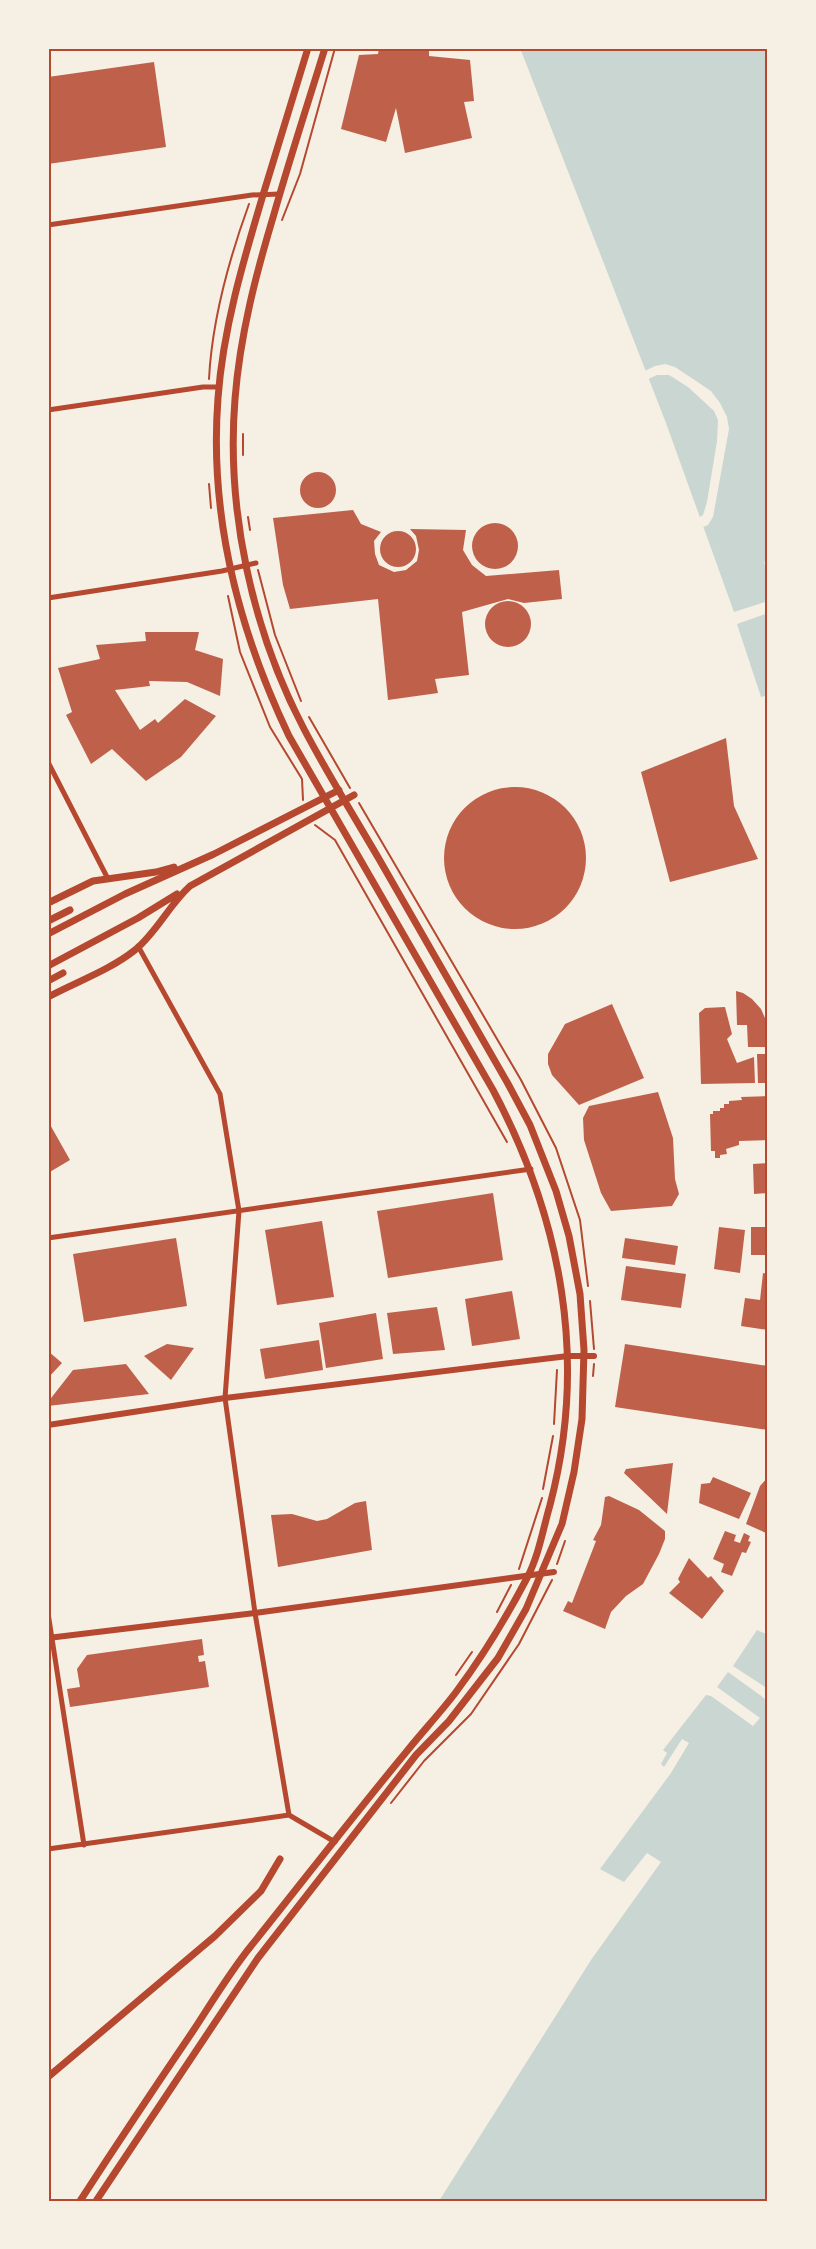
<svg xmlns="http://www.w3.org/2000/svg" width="816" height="2249" viewBox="0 0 816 2249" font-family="Spectral,serif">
  <rect width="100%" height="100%" fill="#f6efe4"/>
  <path fill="#c9d6d2" d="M 520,48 L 768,48 L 768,561 L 764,562 L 768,577 L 768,601 L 734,612 L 666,423 Z
    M 768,613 L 768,695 L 761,697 L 737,624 Z
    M 757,1630 L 768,1635 L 768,1689 L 733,1666 Z
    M 728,1672 L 768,1701 L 768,2201 L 439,2201 L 591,1960 L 661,1862 L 647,1853 L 624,1882 L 600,1869 L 671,1773 L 689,1743 L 682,1739 L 664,1767 L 661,1764 L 667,1753 L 663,1750 L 706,1695 L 711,1696 L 753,1726 L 760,1718 L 717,1687 Z"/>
  <path fill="#f6efe4" d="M 665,364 L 675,367 L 711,391 L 720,403 L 727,417 L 729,429 L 713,517 L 708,525 L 701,528 L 697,519 L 703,515 L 707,502 L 717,441 L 718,420 L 714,411 L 688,387 L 669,375 L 657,375 L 646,380 L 643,372 L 655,366 Z"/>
  <path fill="#bf614a" d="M 379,48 L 429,48 L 429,56 L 470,60 L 474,101 L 464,102 L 472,138 L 405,153 L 396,108 L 386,142 L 341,129 L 359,55 L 378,54 Z
    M 154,62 L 166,147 L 48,164 L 48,77 Z
    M300 490a18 18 0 1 1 36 0a18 18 0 1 1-36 0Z
    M 353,510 L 361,524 L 381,532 L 374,541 L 375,554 L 379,565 L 394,572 L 406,570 L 417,561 L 419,550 L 416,536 L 410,529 L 466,530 L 463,550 L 472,565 L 486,576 L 559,570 L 562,599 L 524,603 L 508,599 L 462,612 L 469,675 L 435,679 L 438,693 L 388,700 L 378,599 L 290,609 L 283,585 L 273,518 Z
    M472 546a23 23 0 1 1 46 0a23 23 0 1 1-46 0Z
    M380 549a18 18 0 1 1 36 0a18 18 0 1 1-36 0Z
    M485 624a23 23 0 1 1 46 0a23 23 0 1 1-46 0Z
    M 145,632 L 199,632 L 195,650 L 223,659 L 220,696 L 187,682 L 149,681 L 150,686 L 115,690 L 140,730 L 155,719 L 158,723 L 185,699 L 216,716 L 181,757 L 146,781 L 112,749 L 91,764 L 66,715 L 72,712 L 58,668 L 100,659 L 96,645 L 146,641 Z
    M 726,738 L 734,806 L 758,859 L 670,882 L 641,772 Z
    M444 858a71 71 0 1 1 142 0a71 71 0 1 1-142 0Z
    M 736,991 L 743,993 L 752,999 L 761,1009 L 768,1025 L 768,1047 L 748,1047 L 747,1025 L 737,1025 Z
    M 612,1004 L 644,1078 L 579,1105 L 552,1075 L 548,1064 L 548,1054 L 565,1024 Z
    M 725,1007 L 732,1034 L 727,1039 L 737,1063 L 754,1057 L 755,1083 L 701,1084 L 699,1013 L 705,1008 Z
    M 757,1054 L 768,1054 L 768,1083 L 758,1083 Z
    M 658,1092 L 673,1138 L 675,1179 L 679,1194 L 672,1206 L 611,1211 L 601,1193 L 584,1140 L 583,1118 L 589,1106 Z
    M 768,1096 L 768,1140 L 739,1141 L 739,1145 L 726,1149 L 727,1154 L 720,1155 L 720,1158 L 715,1158 L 715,1151 L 711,1151 L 710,1114 L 713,1114 L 713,1111 L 720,1111 L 720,1108 L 724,1108 L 724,1104 L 729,1104 L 729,1101 L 742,1100 L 741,1097 Z
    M 48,1121 L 70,1160 L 48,1173 Z
    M 768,1163 L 768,1193 L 754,1194 L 753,1164 Z
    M 493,1193 L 503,1260 L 388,1278 L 377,1211 Z
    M 322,1221 L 334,1297 L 277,1305 L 265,1230 Z
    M 719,1227 L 745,1230 L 740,1273 L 714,1269 Z
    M 751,1227 L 768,1227 L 768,1255 L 751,1255 Z
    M 176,1238 L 187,1306 L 84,1322 L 73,1254 Z
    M 625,1238 L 678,1246 L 675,1265 L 622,1258 Z
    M 626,1266 L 686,1274 L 681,1308 L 621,1300 Z
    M 763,1273 L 768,1274 L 768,1330 L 741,1326 L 745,1298 L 760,1300 Z
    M 512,1291 L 520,1339 L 472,1346 L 465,1299 Z
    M 437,1307 L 445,1350 L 393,1354 L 387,1313 Z
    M 376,1313 L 383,1359 L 326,1368 L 319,1323 Z
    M 319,1340 L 323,1370 L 265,1379 L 260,1349 Z
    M 167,1344 L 194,1348 L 171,1380 L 144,1356 Z
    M 625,1344 L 768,1366 L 768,1430 L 615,1407 Z
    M 48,1351 L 62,1363 L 48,1378 Z
    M 126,1364 L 149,1394 L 48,1406 L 48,1402 L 73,1370 Z
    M 673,1463 L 667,1514 L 624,1473 L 626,1469 Z
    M 713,1477 L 751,1493 L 739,1519 L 699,1503 L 701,1484 L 710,1483 Z
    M 768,1477 L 768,1528 L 766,1533 L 746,1524 L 760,1486 Z
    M 609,1496 L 639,1510 L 665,1531 L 665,1539 L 659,1554 L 643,1584 L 626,1596 L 611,1612 L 605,1629 L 563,1611 L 568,1601 L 572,1603 L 596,1541 L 593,1540 L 601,1525 L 605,1497 Z
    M 366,1501 L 372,1550 L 278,1567 L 271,1515 L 292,1514 L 317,1521 L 327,1519 L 355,1503 Z
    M 725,1531 L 736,1535 L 734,1541 L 740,1543 L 744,1533 L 750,1536 L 748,1541 L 751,1542 L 746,1553 L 742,1552 L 732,1576 L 721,1572 L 724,1564 L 713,1559 Z
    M 689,1558 L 708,1578 L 711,1576 L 724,1591 L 702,1619 L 669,1593 L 680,1582 L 678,1579 Z
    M 202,1639 L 204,1655 L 198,1656 L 199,1662 L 205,1661 L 209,1687 L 70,1707 L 67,1689 L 80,1687 L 77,1669 L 87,1655 Z"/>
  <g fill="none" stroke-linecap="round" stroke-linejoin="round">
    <path stroke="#b5482f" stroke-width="2" d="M 282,220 L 300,174 L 335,48
      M 209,379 C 212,320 229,259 249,204
      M 243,434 L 243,455
      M 209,484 L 211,508
      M 248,517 L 250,530
      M 258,570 L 275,635 L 301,701
      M 228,596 L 240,652 L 270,727 L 302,779 L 303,800
      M 309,717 L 350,788
      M 359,803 L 521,1080 L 556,1148 L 580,1220 L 588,1286
      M 315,825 L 335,840 L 507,1142
      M 590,1301 L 594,1349
      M 593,1376 L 594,1364
      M 554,1424 L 557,1370
      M 543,1489 L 553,1436
      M 557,1564 L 565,1541
      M 519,1569 L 542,1498
      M 497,1612 L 511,1585
      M 456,1675 L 472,1652
      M 391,1803 L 424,1761 L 471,1714 L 519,1644 L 552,1580"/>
    <path stroke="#b5482f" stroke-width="5" d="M 48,225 L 252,195 L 280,194
      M 48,410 L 203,387 L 219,387
      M 48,598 L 222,571 L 256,563
      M 48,762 L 107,877
      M 138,946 L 220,1094 L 239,1211 L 225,1398 L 255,1613 L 289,1815
      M 48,1238 L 531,1169
      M 48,1613 L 84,1845
      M 48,1849 L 289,1815 L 335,1842"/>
    <path stroke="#b5482f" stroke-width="6" d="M 48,1425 L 225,1398 L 568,1356 L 594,1356
      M 48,1638 L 255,1613 L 554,1572"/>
    <path stroke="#b5482f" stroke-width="7" d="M 48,903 L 93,881 L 156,872 L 174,867
      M 48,921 L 70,910
      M 48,934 L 125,894 L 214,854 L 339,790
      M 48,966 L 138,918 L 177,894
      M 48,981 L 63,973
      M 48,997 C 76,982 110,970 135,950 C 157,932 169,905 190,886 L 354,795
      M 48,2077 L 215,1936 L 261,1891 L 280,1859
      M 80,2201 C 117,2144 155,2087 193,2031 C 212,2002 230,1972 251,1946 C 303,1881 354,1815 407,1751 C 423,1731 441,1712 456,1692 C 483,1656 506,1618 527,1578 C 539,1555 543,1529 550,1505 C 588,1361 562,1220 493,1090 L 289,736 C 239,631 209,515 218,398 C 223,329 243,262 263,195 C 278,146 293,97 308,48
      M 96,2201 L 258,1958 L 416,1755 L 449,1721 L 498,1658 L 526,1609 L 562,1524 L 574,1472 L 582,1419 L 584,1350 L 580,1294 L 569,1236 L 556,1191 L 530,1125 L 507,1082 C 465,1008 422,934 379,859 C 354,816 327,773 304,729 C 252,630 226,510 235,399 C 240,335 256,274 274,214 C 290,158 308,103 325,48"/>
  </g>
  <rect width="816" height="2249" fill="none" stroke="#f6efe4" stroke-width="99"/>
  <rect x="50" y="50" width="716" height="2150" fill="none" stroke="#b5482f" stroke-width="2"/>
</svg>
